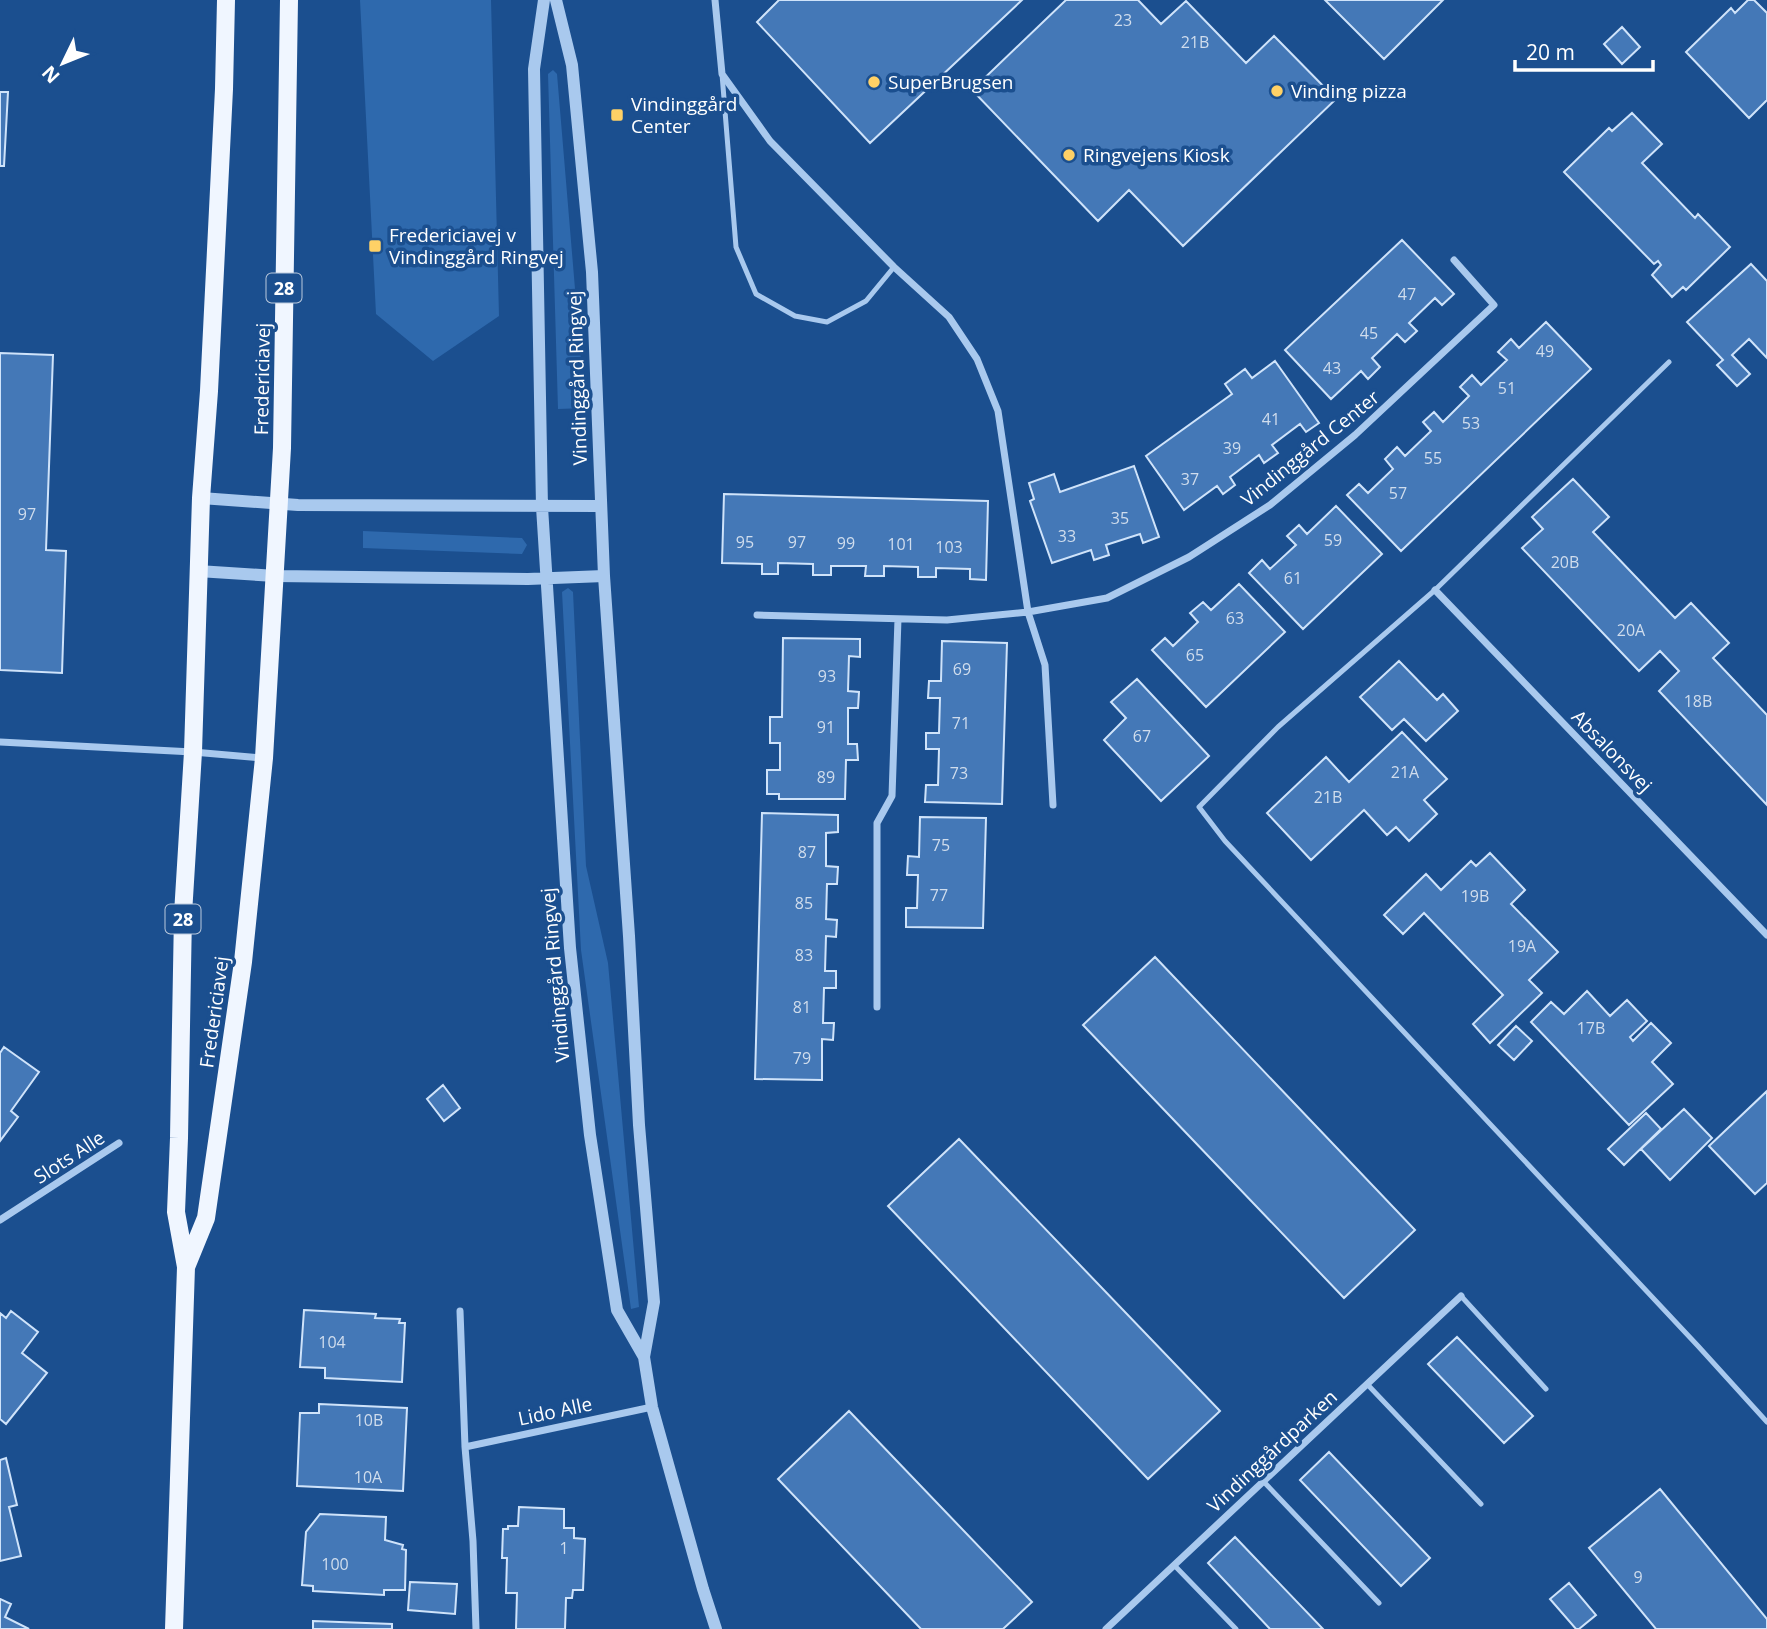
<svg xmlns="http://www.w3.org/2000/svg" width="1767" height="1629" viewBox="0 0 1767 1629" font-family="'Open Sans',sans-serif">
  <rect width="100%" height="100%" fill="#1b4f8f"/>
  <path fill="#2e69ad" d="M 360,0 L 491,0 L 499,316 L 433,361 L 376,314 Z
    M 553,70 L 557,74 L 585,408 L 558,409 L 548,74 Z
    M 363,531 L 522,538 L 527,545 L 522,554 L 363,548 Z
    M 568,588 L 573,592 L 586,866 L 608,963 L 639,1307 L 631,1309 L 581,950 L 562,592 Z"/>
  <path fill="#4478b7" stroke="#cfe3fa" stroke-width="2" d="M 779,0 L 1022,0 L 870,143 L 757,22 Z
    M 1066,0 L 1138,0 L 1161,24 L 1186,1 L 1246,63 L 1274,36 L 1336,99 L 1183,246 L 1129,190 L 1098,221 L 972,90 Z
    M 1325,0 L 1443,0 L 1384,59 Z
    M 1748,0 L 1754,0 L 1767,13 L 1767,100 L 1749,118 L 1686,52 L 1731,8 L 1735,13 Z
    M 1622,27 L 1640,47 L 1622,64 L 1604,44 Z
    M 0,92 L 8,92 L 4,166 L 0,166 Z
    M 1632,113 L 1662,144 L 1642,163 L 1695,218 L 1698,214 L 1730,247 L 1686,290 L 1683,287 L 1672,297 L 1652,275 L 1661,265 L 1658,261 L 1654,264 L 1564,172 L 1609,128 L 1612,131 Z
    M 1402,240 L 1454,294 L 1442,305 L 1435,298 L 1409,323 L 1417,331 L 1405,342 L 1397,334 L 1372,358 L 1380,367 L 1368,379 L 1361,371 L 1331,399 L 1285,350 Z
    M 1751,264 L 1767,281 L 1767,358 L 1749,339 L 1732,355 L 1750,374 L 1737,386 L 1717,365 L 1723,360 L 1687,322 Z
    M 1546,322 L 1591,369 L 1401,551 L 1347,495 L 1359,484 L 1368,493 L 1393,469 L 1385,459 L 1397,447 L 1405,456 L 1431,431 L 1423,422 L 1434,412 L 1443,422 L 1469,396 L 1460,387 L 1472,375 L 1481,385 L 1507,360 L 1498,352 L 1511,339 L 1519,348 Z
    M 0,353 L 53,355 L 46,550 L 66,551 L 62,673 L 0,670 Z
    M 1275,361 L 1319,423 L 1306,432 L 1300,424 L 1272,445 L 1278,453 L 1264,463 L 1259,455 L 1230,477 L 1235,485 L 1223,494 L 1217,486 L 1184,510 L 1146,456 L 1232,394 L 1225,384 L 1245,369 L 1252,378 Z
    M 1134,466 L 1159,537 L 1143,543 L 1140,534 L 1106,545 L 1109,555 L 1094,560 L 1091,550 L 1052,563 L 1030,501 L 1034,499 L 1029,483 L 1054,474 L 1060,492 Z
    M 1573,479 L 1609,517 L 1593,532 L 1675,618 L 1691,603 L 1729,643 L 1713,658 L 1767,715 L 1767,805 L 1659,691 L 1679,671 L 1660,651 L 1639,671 L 1522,548 L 1543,529 L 1532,517 Z
    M 724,494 L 988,501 L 986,580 L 970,579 L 970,569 L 936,568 L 936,577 L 918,577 L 918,567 L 884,566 L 884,576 L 865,576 L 866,566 L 831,566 L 831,575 L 813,575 L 813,564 L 778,563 L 778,574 L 762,574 L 762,564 L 722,563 Z
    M 1336,506 L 1382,554 L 1303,629 L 1249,573 L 1262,560 L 1270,569 L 1296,545 L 1287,536 L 1299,525 L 1307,534 Z
    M 1239,584 L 1285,632 L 1206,707 L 1152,650 L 1165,638 L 1173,646 L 1198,622 L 1190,613 L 1203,602 L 1211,610 Z
    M 783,638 L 860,639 L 860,657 L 849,656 L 848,691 L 859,692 L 858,708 L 848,708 L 848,744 L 857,744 L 858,760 L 846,760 L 845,799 L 779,799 L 779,794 L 767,794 L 767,770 L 780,770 L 780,743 L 770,743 L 770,717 L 782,717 Z
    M 942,641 L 1007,643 L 1002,804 L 925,802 L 926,785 L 938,785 L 939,749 L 926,749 L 926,733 L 939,733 L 940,698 L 928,698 L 929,681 L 941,681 Z
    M 1399,661 L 1437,700 L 1443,694 L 1458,711 L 1426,741 L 1404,719 L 1392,730 L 1360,697 Z
    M 1137,679 L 1209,756 L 1161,801 L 1104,740 L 1126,718 L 1111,702 Z
    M 1402,732 L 1447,779 L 1424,800 L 1437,814 L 1409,841 L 1396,827 L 1387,835 L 1364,810 L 1311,860 L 1267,813 L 1326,757 L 1349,782 Z
    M 762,813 L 838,815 L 838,832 L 826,833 L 826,866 L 838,867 L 837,884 L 827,884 L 826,919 L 837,920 L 836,937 L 826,936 L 825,971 L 836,971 L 836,988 L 824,988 L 823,1023 L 834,1023 L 833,1040 L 822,1039 L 822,1080 L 755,1079 Z
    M 920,817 L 986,818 L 983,928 L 906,927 L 906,908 L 917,908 L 918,875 L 907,875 L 908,856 L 919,857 Z
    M 1490,853 L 1525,890 L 1511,904 L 1558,952 L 1529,980 L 1542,993 L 1490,1043 L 1473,1024 L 1503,995 L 1424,913 L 1403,934 L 1384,915 L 1426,874 L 1441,890 L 1471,861 L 1476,866 Z
    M 1155,957 L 1415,1230 L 1344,1298 L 1083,1025 Z
    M 1587,991 L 1610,1016 L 1627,1000 L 1647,1021 L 1630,1037 L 1633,1041 L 1651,1023 L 1671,1043 L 1652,1062 L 1673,1084 L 1629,1125 L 1531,1022 L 1551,1002 L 1564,1014 Z
    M 1516,1026 L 1532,1041 L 1514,1060 L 1498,1045 Z
    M 4,1047 L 39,1072 L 11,1111 L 18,1117 L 0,1141 L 0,1053 Z
    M 443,1085 L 460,1108 L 444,1121 L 427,1099 Z
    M 1767,1091 L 1767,1183 L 1755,1194 L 1709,1146 Z
    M 1684,1109 L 1712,1138 L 1670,1180 L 1641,1149 Z
    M 1646,1113 L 1661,1129 L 1624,1165 L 1608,1149 Z
    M 959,1139 L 1220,1411 L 1148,1479 L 888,1206 Z
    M 304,1310 L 376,1314 L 375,1318 L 400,1319 L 399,1323 L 405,1323 L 402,1382 L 325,1378 L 325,1368 L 300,1367 Z
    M 11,1311 L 38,1332 L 22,1353 L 47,1373 L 6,1424 L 0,1419 L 0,1313 L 6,1318 Z
    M 1457,1337 L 1533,1416 L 1504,1443 L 1428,1364 Z
    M 319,1404 L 407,1408 L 403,1491 L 297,1486 L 300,1413 L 319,1413 Z
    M 849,1411 L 1032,1602 L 1003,1629 L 921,1629 L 778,1479 Z
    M 1329,1452 L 1430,1558 L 1401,1586 L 1300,1480 Z
    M 6,1458 L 17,1505 L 9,1507 L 21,1556 L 0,1561 L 0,1460 Z
    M 1660,1489 L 1767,1619 L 1767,1629 L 1656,1629 L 1589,1548 Z
    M 519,1507 L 564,1509 L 564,1528 L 574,1528 L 574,1538 L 585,1539 L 583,1590 L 573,1590 L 572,1598 L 566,1598 L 565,1629 L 516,1629 L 517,1593 L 506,1593 L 507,1558 L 502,1558 L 503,1529 L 508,1529 L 508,1526 L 518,1526 Z
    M 320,1514 L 386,1517 L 385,1540 L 403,1545 L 402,1549 L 406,1550 L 405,1590 L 384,1590 L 384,1595 L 313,1591 L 313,1586 L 302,1585 L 306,1532 Z
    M 1235,1537 L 1323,1629 L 1270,1629 L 1208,1563 Z
    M 410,1582 L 457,1584 L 455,1614 L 408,1610 Z
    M 1569,1583 L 1596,1615 L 1579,1629 L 1576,1629 L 1550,1599 Z
    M 0,1599 L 11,1604 L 5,1617 L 29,1629 L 0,1629 Z
    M 313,1621 L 392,1624 L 392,1629 L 313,1629 Z"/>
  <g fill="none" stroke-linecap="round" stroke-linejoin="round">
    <path stroke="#a9c9ee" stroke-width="5" d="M 722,74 L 736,247 L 756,294 L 795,316 L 827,322 L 866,301 L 894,267
      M 1669,362 L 1435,590 L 1278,727 L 1199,807 L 1225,841 L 1698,1346 L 1767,1422
      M 1461,1296 L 1546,1389
      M 1367,1384 L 1481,1504
      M 1263,1481 L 1379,1603
      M 1174,1565 L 1236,1629"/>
    <path stroke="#a9c9ee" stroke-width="7" d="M 715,0 L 722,74 L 770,141 L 894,267 L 949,317 L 977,359 L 998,411 L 1028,612 L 1045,665 L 1053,805
      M 1435,590 L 1767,935
      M 757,615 L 947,620 L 1028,612 L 1107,598 L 1189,557 L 1270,505 L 1355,435 L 1494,305 L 1454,260
      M 0,742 L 193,752 L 263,758
      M 877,1007 L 877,823 L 892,796 L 898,619
      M 0,1220 L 119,1143
      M 460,1311 L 465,1447 L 473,1541 L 476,1629
      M 465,1447 L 652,1407
      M 1106,1629 L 1461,1296"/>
    <path stroke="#a9c9ee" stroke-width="12" d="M 544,0 L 534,69 L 542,507 L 570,948 L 590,1135 L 617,1310 L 644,1357
      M 556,0 L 572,65 L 592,272 L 604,576 L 629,936 L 639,1125 L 654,1302 L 644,1357 L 652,1407 L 703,1589 L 716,1629
      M 201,498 L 298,505 L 601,506
      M 198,571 L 275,576 L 528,579 L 604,576"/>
    <path stroke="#f0f6ff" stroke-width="18" d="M 186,1267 L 206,1218 L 243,962 L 264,758 L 282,448 L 289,0
      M 174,1629 L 186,1267 L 176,1212 L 179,1138 L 183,914 L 193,752 L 201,498 L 209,391 L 224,89 L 226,0"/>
  </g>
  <g fill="#ffd166" stroke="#1b4f8f" stroke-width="2.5">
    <circle cx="874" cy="82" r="7"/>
    <circle cx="1277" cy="91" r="7"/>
    <rect x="610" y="108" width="14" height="14" rx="3.5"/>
    <circle cx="1069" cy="155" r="7"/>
    <rect x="368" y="239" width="14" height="14" rx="3.5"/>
  </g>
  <g text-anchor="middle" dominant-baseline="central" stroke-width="7" stroke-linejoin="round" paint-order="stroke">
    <g font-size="16" fill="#d0dded">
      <text x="1123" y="20">23</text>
      <text x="1195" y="42">21B</text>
      <text x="1407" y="294">47</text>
      <text x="1369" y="333">45</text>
      <text x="1545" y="351">49</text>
      <text x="1332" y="368">43</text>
      <text x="1507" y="388">51</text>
      <text x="1271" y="419">41</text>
      <text x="1471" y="423">53</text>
      <text x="1232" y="448">39</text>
      <text x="1433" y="458">55</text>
      <text x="1190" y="479">37</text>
      <text x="1398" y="493">57</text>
      <text x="27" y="514">97</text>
      <text x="1120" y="518">35</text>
      <text x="1067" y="536">33</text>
      <text x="1333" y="540">59</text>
      <text x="745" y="542">95</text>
      <text x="797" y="542">97</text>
      <text x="846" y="543">99</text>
      <text x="901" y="544">101</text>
      <text x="949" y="547">103</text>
      <text x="1565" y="562">20B</text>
      <text x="1293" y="578">61</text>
      <text x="1235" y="618">63</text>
      <text x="1631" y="630">20A</text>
      <text x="1195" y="655">65</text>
      <text x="962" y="669">69</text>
      <text x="827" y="676">93</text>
      <text x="1698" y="701">18B</text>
      <text x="961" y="723">71</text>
      <text x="826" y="727">91</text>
      <text x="1142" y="736">67</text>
      <text x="1405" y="772">21A</text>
      <text x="959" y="773">73</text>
      <text x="826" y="777">89</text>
      <text x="1328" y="797">21B</text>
      <text x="941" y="845">75</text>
      <text x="807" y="852">87</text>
      <text x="939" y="895">77</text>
      <text x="1475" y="896">19B</text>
      <text x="804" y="903">85</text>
      <text x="1522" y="946">19A</text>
      <text x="804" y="955">83</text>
      <text x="802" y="1007">81</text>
      <text x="1591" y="1028">17B</text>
      <text x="802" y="1058">79</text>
      <text x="332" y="1342">104</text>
      <text x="369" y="1420">10B</text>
      <text x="368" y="1477">10A</text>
      <text x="564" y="1548">1</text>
      <text x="335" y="1564">100</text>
      <text x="1638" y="1577">9</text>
    </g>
    <g fill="#1b4f8f" stroke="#bbcadd" stroke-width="2">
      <rect x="266.5" y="273.5" width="35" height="29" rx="5"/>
      <rect x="165.5" y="904.5" width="35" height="29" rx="5"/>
    </g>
    <g font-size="18" font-weight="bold" fill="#fff">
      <text x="284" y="288">28</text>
      <text x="183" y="919">28</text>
    </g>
    <g font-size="19" fill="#fff" stroke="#1b4f8f" text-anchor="start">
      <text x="888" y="82">SuperBrugsen</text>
      <text x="1291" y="91">Vinding pizza</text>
      <text x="631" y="104">Vindinggård<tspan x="631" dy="22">Center</tspan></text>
      <text x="1083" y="155">Ringvejens Kiosk</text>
      <text x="389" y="235">Fredericiavej v<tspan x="389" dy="22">Vindinggård Ringvej</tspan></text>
    </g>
    <g font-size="19" fill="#fff" stroke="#1b4f8f">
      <text transform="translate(577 378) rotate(-92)">Vindinggård Ringvej</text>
      <text transform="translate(262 379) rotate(-89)">Fredericiavej</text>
      <text transform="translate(1310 448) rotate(-39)">Vindinggård Center</text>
      <text transform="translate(1612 751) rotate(46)">Absalonsvej</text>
      <text transform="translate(555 975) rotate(-95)">Vindinggård Ringvej</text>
      <text transform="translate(214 1012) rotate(-82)">Fredericiavej</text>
      <text transform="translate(69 1157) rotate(-33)">Slots Alle</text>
      <text transform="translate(555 1411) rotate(-12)">Lido Alle</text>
      <text transform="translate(1272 1451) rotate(-43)">Vindinggårdparken</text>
    </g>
  </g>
  <g transform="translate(63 63) rotate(227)" stroke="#1b4f8f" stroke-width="5" paint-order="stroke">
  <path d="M0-5L12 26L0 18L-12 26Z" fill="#ffffff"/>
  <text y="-10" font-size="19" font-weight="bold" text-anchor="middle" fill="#ffffff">N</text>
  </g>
  <path d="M1515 60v10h138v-10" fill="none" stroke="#ffffff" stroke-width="3.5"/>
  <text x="1526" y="60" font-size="21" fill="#ffffff" stroke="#1b4f8f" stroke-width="5" paint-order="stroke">20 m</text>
</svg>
